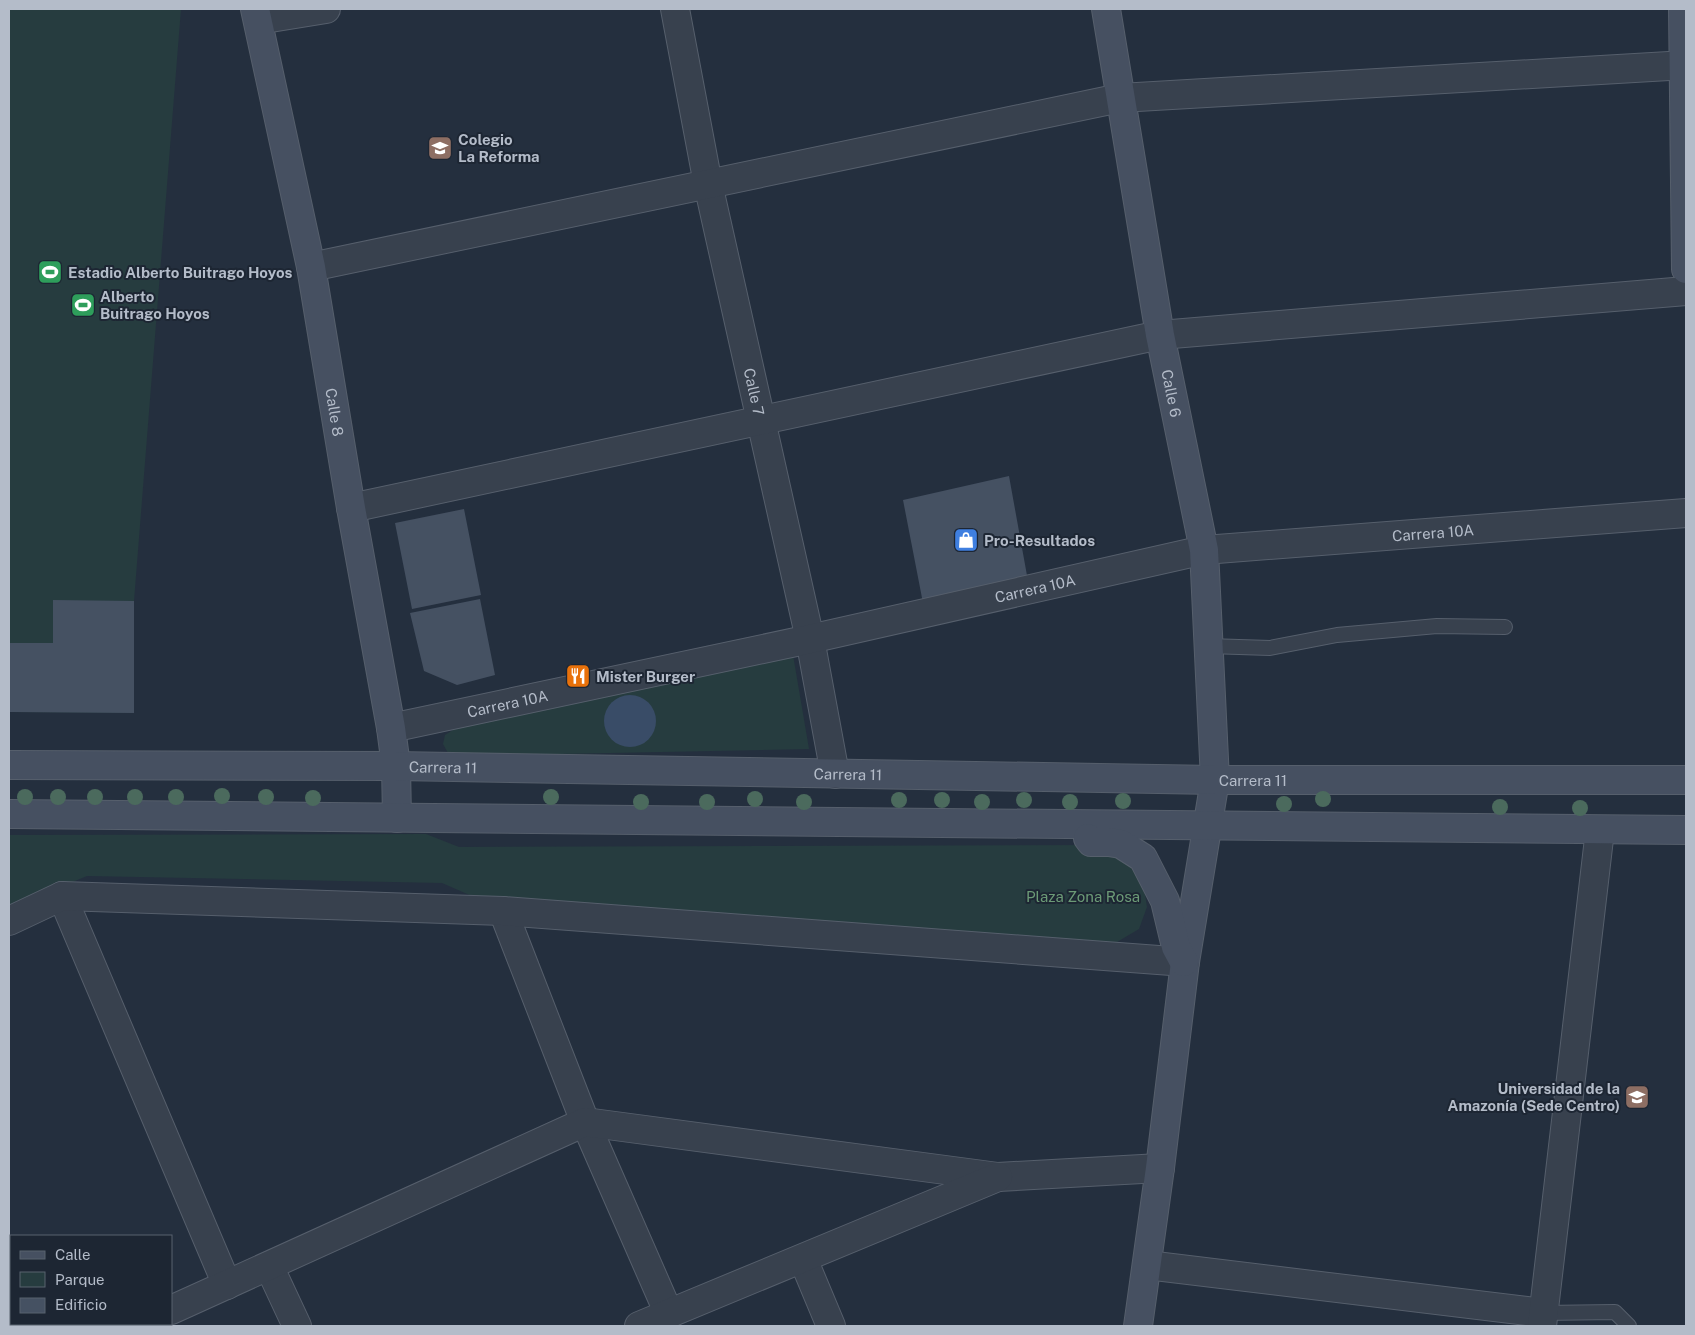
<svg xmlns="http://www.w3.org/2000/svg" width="1695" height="1335" viewBox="0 0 1695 1335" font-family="'Public Sans',sans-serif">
  <rect width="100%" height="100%" fill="#242f3e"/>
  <path fill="#263c3f" d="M 9,9 L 181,9 L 134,601 L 134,713 L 9,712 Z
    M 793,655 L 809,749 L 458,756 L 448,753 L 443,744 L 445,735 L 456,728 Z
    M 426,834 L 459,847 L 1106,845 L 1130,861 L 1143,882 L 1147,907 L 1139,929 L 1112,945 L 481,900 L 442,883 L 87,876 L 9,908 L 9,835 Z"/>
  <path fill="#394c67" d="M604 721a26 26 0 1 1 52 0a26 26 0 1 1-52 0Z"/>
  <path fill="#455162" d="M 1009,476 L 1028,581 L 923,603 L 903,500 Z
    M 464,509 L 481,595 L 412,609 L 395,523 Z
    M 480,599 L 495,675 L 457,685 L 424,671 L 410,613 Z
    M 53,600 L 134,601 L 134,713 L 9,712 L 9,643 L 53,643 Z"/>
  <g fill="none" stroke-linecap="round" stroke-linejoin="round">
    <defs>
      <path id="lane" d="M 1208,646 L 1270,648 L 1337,635 L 1437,626 L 1505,627
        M 1543,1313 L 1615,1312 L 1629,1326"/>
      <g id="street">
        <path id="s1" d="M 675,9 L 708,184 L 810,639 L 835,774"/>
        <path d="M 258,20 L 326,9"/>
        <path d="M 311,267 L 1120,98 L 1686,65"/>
        <path d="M 351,508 L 1160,335 L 1686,291"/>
        <path id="s2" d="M 391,728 L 810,639 L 1204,550 L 1686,513"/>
        <path d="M 62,896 L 227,1285"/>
        <path d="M 503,911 L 585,1122 L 669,1314"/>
        <path d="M 9,921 L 62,896 L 503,911 L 1185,962"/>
        <path d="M 803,1259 L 831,1326"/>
        <path d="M 1147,1265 L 1543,1313"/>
        <path d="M 269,1266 L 297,1326"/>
        <path d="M 171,1310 L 585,1122 L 998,1177 L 1160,1168"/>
        <path d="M 135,1326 L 140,1324"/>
        <path d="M 639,1326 L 998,1177"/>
        <path d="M 1542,1326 L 1600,830"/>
      </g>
      <g id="secondary">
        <path id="s3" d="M 255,9 L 311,267 L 351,508 L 391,728 L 396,766 L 397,818"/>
        <path id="s4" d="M 1106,9 L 1160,335 L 1204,550 L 1215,780 L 1185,962 L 1160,1168 L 1138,1326"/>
        <path d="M 1683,9 L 1686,269"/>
        <path id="s5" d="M 9,765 L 396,766 L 1215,780 L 1686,780"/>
        <path d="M 9,814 L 1686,830"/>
        <path d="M 1088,838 L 1091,842 L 1109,842 L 1121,844 L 1143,858 L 1165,901 L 1176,947 L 1184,962"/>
      </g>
    </defs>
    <use href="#lane" stroke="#565f6c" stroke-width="16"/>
    <use href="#street" stroke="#565f6c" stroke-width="30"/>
    <use href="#secondary" stroke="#565f6c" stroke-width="30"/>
    <use href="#lane" stroke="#38414e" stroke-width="14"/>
    <use href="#street" stroke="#38414e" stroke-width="28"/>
    <use href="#secondary" stroke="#465061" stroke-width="28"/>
  </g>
  <g fill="#4b6a5d">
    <circle cx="222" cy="796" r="8"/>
    <circle cx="25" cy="797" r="8"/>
    <circle cx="58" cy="797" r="8"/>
    <circle cx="95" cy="797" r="8"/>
    <circle cx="135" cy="797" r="8"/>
    <circle cx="176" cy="797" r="8"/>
    <circle cx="266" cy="797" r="8"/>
    <circle cx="551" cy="797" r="8"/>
    <circle cx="313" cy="798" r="8"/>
    <circle cx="755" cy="799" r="8"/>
    <circle cx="1323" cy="799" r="8"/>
    <circle cx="899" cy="800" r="8"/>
    <circle cx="942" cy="800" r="8"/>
    <circle cx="1024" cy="800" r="8"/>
    <circle cx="1123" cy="801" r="8"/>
    <circle cx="641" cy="802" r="8"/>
    <circle cx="707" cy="802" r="8"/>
    <circle cx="804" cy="802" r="8"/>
    <circle cx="982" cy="802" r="8"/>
    <circle cx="1070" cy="802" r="8"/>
    <circle cx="1284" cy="804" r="8"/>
    <circle cx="1500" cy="807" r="8"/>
    <circle cx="1580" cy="808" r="8"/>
  </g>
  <defs>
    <symbol id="school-square" viewBox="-11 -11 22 22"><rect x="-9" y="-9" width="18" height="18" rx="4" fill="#8d6e63" stroke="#1d2633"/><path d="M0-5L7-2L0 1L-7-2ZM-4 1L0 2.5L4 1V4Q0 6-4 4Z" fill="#fff"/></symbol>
    <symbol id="stadium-square" viewBox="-11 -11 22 22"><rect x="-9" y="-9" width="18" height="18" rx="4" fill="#2e9e5b" stroke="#1d2633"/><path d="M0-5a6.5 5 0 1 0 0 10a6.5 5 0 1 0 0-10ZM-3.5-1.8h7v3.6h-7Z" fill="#fff"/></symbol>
    <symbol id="shop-square" viewBox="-11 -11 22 22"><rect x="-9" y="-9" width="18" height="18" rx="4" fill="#3f7fe0" stroke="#1d2633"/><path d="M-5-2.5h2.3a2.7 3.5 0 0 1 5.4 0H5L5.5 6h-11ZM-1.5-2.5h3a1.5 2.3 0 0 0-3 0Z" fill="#fff"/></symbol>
    <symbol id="restaurant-square" viewBox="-11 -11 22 22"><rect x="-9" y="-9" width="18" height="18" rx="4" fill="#e8710a" stroke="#1d2633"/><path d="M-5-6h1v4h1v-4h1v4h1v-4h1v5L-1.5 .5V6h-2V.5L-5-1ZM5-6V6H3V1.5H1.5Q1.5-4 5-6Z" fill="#fff"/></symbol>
    <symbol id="university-square" viewBox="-11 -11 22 22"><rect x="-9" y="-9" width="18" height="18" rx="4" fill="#8d6e63" stroke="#1d2633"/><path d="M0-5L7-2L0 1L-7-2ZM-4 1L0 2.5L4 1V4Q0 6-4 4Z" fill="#fff"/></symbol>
  </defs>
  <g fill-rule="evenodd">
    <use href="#school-square" x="426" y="134" width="28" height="28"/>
    <use href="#stadium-square" x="36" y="258" width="28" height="28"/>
    <use href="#stadium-square" x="69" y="291" width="28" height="28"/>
    <use href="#shop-square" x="952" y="526" width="28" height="28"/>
    <use href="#restaurant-square" x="564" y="662" width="28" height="28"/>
    <use href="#university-square" x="1623" y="1083" width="28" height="28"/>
  </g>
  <g text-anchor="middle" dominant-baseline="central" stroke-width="4" stroke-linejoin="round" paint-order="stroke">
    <g font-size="15" font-weight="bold" fill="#b4bcc9" stroke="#1d2633" text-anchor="start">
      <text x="458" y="139">Colegio<tspan x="458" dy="17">La Reforma</tspan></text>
      <text x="68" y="272">Estadio Alberto Buitrago Hoyos</text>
      <text x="100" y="296">Alberto<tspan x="100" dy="17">Buitrago Hoyos</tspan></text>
      <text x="984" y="540">Pro-Resultados</text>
      <text x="596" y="676">Mister Burger</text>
      <text x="1620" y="1088" text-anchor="end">Universidad de la<tspan x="1620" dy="17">Amazonía (Sede Centro)</tspan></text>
    </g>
    <g font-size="15" fill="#b4bcc9" stroke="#1d2633">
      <text stroke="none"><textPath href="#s1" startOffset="391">Calle 7</textPath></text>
      <text stroke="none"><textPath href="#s4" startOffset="390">Calle 6</textPath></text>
      <text stroke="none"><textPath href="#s3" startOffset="411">Calle 8</textPath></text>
      <text stroke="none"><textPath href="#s2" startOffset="1062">Carrera 10A</textPath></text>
      <text stroke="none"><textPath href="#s2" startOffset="659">Carrera 10A</textPath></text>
      <text stroke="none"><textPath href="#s2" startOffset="119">Carrera 10A</textPath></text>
      <text stroke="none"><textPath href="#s5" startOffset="434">Carrera 11</textPath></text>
      <text stroke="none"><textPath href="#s5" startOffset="839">Carrera 11</textPath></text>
      <text stroke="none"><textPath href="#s5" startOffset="1244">Carrera 11</textPath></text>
    </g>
    <g font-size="15" fill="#6b9a76" stroke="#1d2633">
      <text x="1083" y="896">Plaza Zona Rosa</text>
    </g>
  </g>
  <rect width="1695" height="1335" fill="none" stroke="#b4bcc9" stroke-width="20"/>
  <rect x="10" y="1235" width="162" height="90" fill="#1d2633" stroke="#59626f"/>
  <rect x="20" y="1251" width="25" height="8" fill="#465061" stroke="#59626f"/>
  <text x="55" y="1260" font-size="15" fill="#b4bcc9">Calle</text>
  <rect x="20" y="1272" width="25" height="15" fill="#263c3f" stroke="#59626f"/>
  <text x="55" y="1285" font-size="15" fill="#b4bcc9">Parque</text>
  <rect x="20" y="1298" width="25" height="15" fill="#455162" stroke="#59626f"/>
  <text x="55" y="1310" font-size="15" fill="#b4bcc9">Edificio</text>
</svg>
